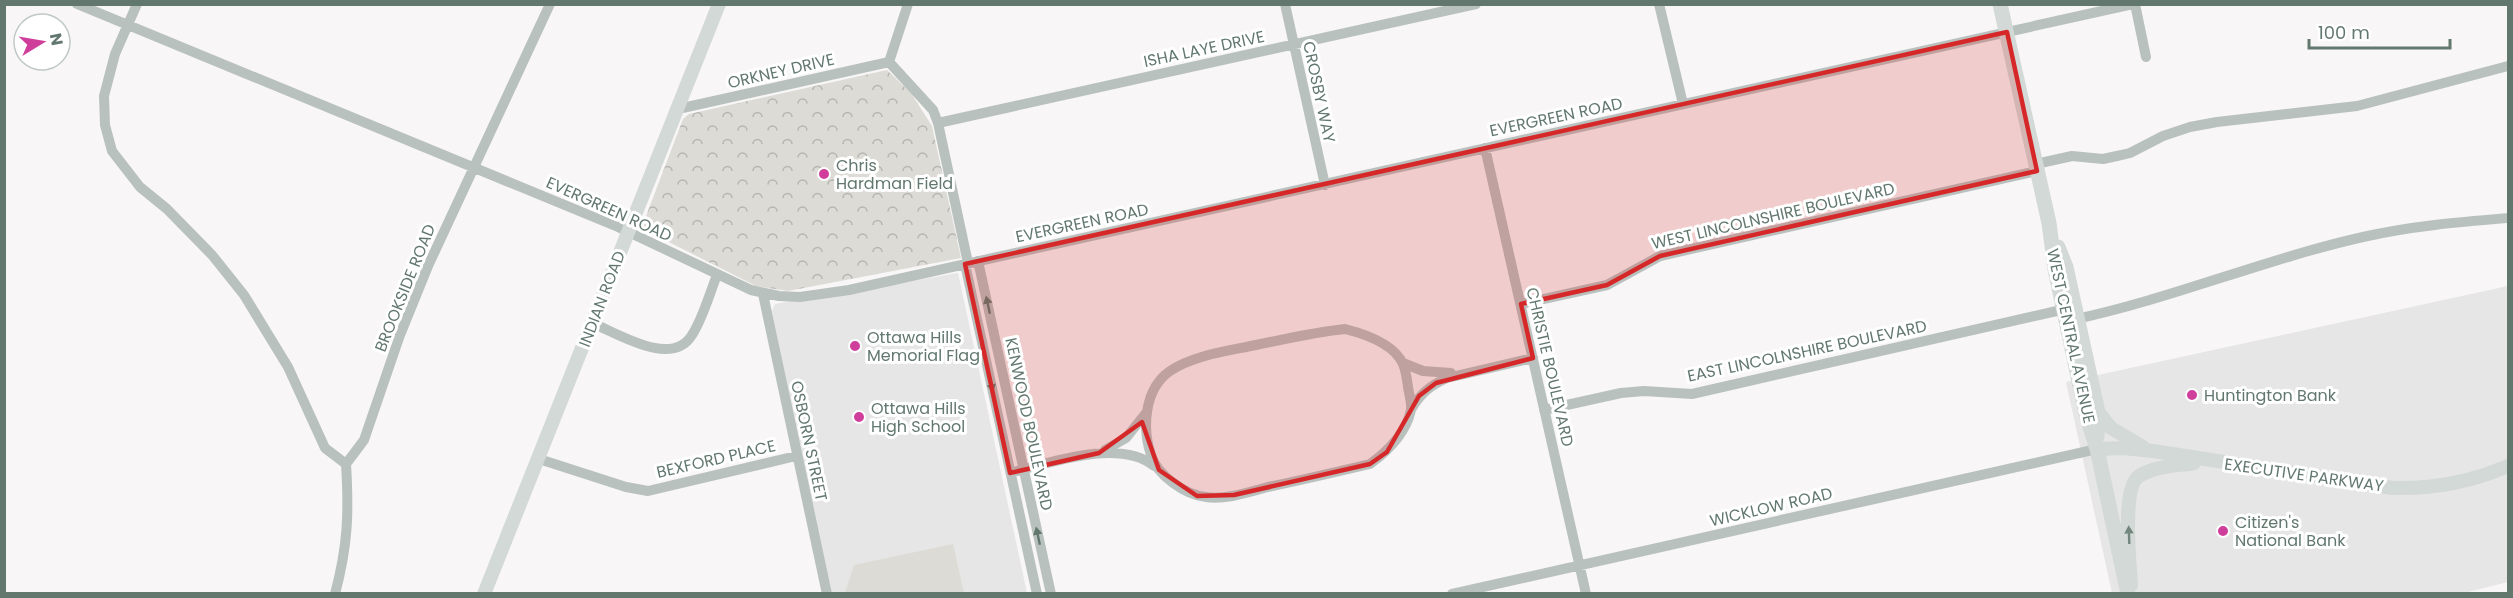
<svg xmlns="http://www.w3.org/2000/svg" width="2513" height="598" viewBox="0 0 2513 598" font-family="Poppins,sans-serif">
  <defs>
    <pattern id="park-crowns" width="20" height="18" patternUnits="userSpaceOnUse" patternTransform="scale(1.5)"><rect width="20" height="18" fill="#dcdbd5"/><path d="M2 6a3 3 0 1 1 6 0M12 15a3 3 0 1 1 6 0" fill="none" stroke="#b6b6b1"/></pattern>
  </defs>
  <rect width="100%" height="100%" fill="#f8f6f6"/>
  <path fill="#e6e6e6" d="M 958,273 L 1027,593 L 828,593 L 772,311 L 775,304 Z
    M 2508,286 L 2508,582 L 2460,594 L 2112,593 L 2066,382 Z"/>
  <path fill="#dcdbd5" d="M 953,544 L 964,593 L 845,593 L 854,565 Z"/>
  <path fill="url(#park-crowns)" d="M 887,70 L 911,93 L 932,126 L 961,258 L 788,291 L 756,286 L 645,230 L 643,224 L 683,119 L 689,114 Z"/>
  <g fill="none" stroke-linecap="round" stroke-linejoin="round">
    <path stroke="#b9c1be" stroke-width="10" d="M 77,4 L 618,227 L 751,290 L 779,296 L 800,297 L 849,290 L 2133,4
      M 137,4 L 115,54 L 104,96 L 105,125 L 112,151 L 140,187 L 167,209 L 212,255 L 244,295 L 288,367 L 325,448 L 346,464
      M 1285,4 L 1325,185
      M 1659,4 L 1683,104
      M 2135,4 L 2146,57
      M 889,62 L 933,110 L 938,123 L 968,263
      M 889,62 L 908,4
      M 678,109 L 889,62
      M 938,123 L 1476,4
      M 1485,148 L 1586,594
      M 2036,164 L 2072,156 L 2103,159 L 2117,156 L 2130,153 L 2163,136 L 2190,127 L 2217,122 L 2357,106 L 2508,66
      M 978,261 L 1051,594
      M 965,264 L 1037,594
      M 763,294 L 827,594
      M 1521,304 L 1607,285 L 1660,256 L 2037,171
      M 2072,320 C 2171,299 2265,259 2363,237 C 2411,226 2460,222 2508,218
      M 592,323 C 619,334 672,368 692,335 C 703,318 709,295 717,275
      M 1345,329 C 1365,334 1394,344 1403,364 C 1406,371 1407,380 1408,387 C 1409,394 1412,403 1411,410 C 1406,433 1388,451 1370,464 C 1336,472 1302,480 1268,487 C 1249,492 1226,500 1206,497 C 1185,495 1157,475 1151,455 C 1142,428 1144,389 1170,371 C 1194,355 1228,351 1256,345 C 1286,339 1315,332 1345,329 Z
      M 1403,363 L 1423,371 L 1451,373
      M 1412,408 C 1421,393 1431,385 1447,378 L 1533,358
      M 1544,410 L 1621,393 L 1644,391 L 1692,394 L 2070,308
      M 1105,450 L 1126,438 L 1146,413
      M 539,459 L 626,487 L 648,491 L 796,456
      M 1017,471 C 1055,461 1121,439 1154,466
      M 335,594 C 348,545 349,513 346,464 L 364,440 L 400,335 L 428,266 L 550,4
      M 1452,594 L 2097,449"/>
    <path stroke="#d3d9d6" stroke-width="14" d="M 2098,412 L 2111,428 L 2143,447
      M 2097,449 L 2123,448 L 2153,451 L 2393,488 C 2433,489 2471,482 2508,466
      M 2131,585 C 2130,563 2121,488 2139,476 C 2154,466 2177,466 2194,463
      M 484,594 L 719,4"/>
    <path stroke="#d3d9d6" stroke-width="15" d="M 2000,4 L 2049,223 L 2055,269 L 2086,414 L 2097,449 L 2128,594
      M 2058,247 L 2066,267 L 2098,412 L 2097,437"/>
  </g>
  <defs><path id="oneway-solid" d="M-6-.8H1V-3.2L6.5 0L1 3.2V.8H-6Z" transform="scale(1.5)"/></defs>
  <g fill="#62786f">
    <use href="#oneway-solid" transform="translate(988 305) rotate(-102)"/>
    <use href="#oneway-solid" transform="translate(991 383) rotate(78)"/>
    <use href="#oneway-solid" transform="translate(1038 536) rotate(-102)"/>
  </g>
  <use fill="#73877e" href="#oneway-solid" transform="translate(2129 535) rotate(-92)"/>
  <path fill="#d62828" fill-opacity="0.2" stroke="#d62828" stroke-width="4.5" stroke-linejoin="round" d="M 2007,32 L 2037,171 L 1660,256 L 1607,285 L 1521,304 L 1533,358 L 1436,383 L 1419,396 L 1387,452 L 1370,464 L 1234,495 L 1197,496 L 1159,470 L 1142,422 L 1099,453 L 1010,473 L 965,264 Z"/>
  <g fill="#d03e9c" stroke="#fff" stroke-width="2">
    <circle cx="824" cy="174" r="6"/>
    <circle cx="855" cy="346" r="6"/>
    <circle cx="2192" cy="395" r="6"/>
    <circle cx="859" cy="417" r="6"/>
    <circle cx="2223" cy="531" r="6"/>
  </g>
  <g text-anchor="middle" dominant-baseline="central" stroke-width="6" stroke-linejoin="round" paint-order="stroke">
    <g font-size="16" fill="#62786f" stroke="#fff">
      <text transform="translate(1204 49) rotate(-12)">ISHA LAYE DRIVE</text>
      <text transform="translate(781 71) rotate(-13)">ORKNEY DRIVE</text>
      <text transform="translate(1319 92) rotate(78)">CROSBY WAY</text>
      <text transform="translate(1556 117) rotate(-12)">EVERGREEN ROAD</text>
      <text transform="translate(609 209) rotate(24)">EVERGREEN ROAD</text>
      <text transform="translate(1773 216) rotate(-13)">WEST LINCOLNSHIRE BOULEVARD</text>
      <text transform="translate(1082 223) rotate(-12)">EVERGREEN ROAD</text>
      <text transform="translate(405 288) rotate(-68)">BROOKSIDE ROAD</text>
      <text transform="translate(602 299) rotate(-69)">INDIAN ROAD</text>
      <text transform="translate(2071 336) rotate(78)">WEST CENTRAL AVENUE</text>
      <text transform="translate(1807 351) rotate(-12)">EAST LINCOLNSHIRE BOULEVARD</text>
      <text transform="translate(1550 367) rotate(77)">CHRISTIE BOULEVARD</text>
      <text transform="translate(1029 424) rotate(78)">KENWOOD BOULEVARD</text>
      <text transform="translate(809 441) rotate(78)">OSBORN STREET</text>
      <text transform="translate(716 459) rotate(-13)">BEXFORD PLACE</text>
      <text transform="translate(2304 475) rotate(8)">EXECUTIVE PARKWAY</text>
      <text transform="translate(1771 507) rotate(-13)">WICKLOW ROAD</text>
    </g>
    <g font-size="16" fill="#62786f" stroke="#fff" text-anchor="start">
      <text x="836" y="165">Chris<tspan x="836" dy="18">Hardman Field</tspan></text>
      <text x="867" y="337">Ottawa Hills<tspan x="867" dy="18">Memorial Flag</tspan></text>
      <text x="2204" y="395">Huntington Bank</text>
      <text x="871" y="408">Ottawa Hills<tspan x="871" dy="18">High School</tspan></text>
      <text x="2235" y="522">Citizen's<tspan x="2235" dy="18">National Bank</tspan></text>
    </g>
  </g>
  <rect width="2513" height="598" fill="none" stroke="#62786f" stroke-width="12"/>
  <g transform="translate(42 42) rotate(79)"><circle r="28" fill="#ffffff" stroke="#c0c9c5" stroke-width="1.5"/>
  <path d="M0-4.5L10 22L0 15L-10 22Z" fill="#d03e9c"/>
  <text y="-9" font-size="16" font-weight="bold" text-anchor="middle" fill="#62786f">N</text>
  </g>
  <path d="M2309 39v9h141v-9" fill="none" stroke="#62786f" stroke-width="3"/>
  <text x="2318" y="39" font-size="18" fill="#62786f" stroke="#ffffff" stroke-width="4.5" paint-order="stroke">100 m</text>
</svg>
